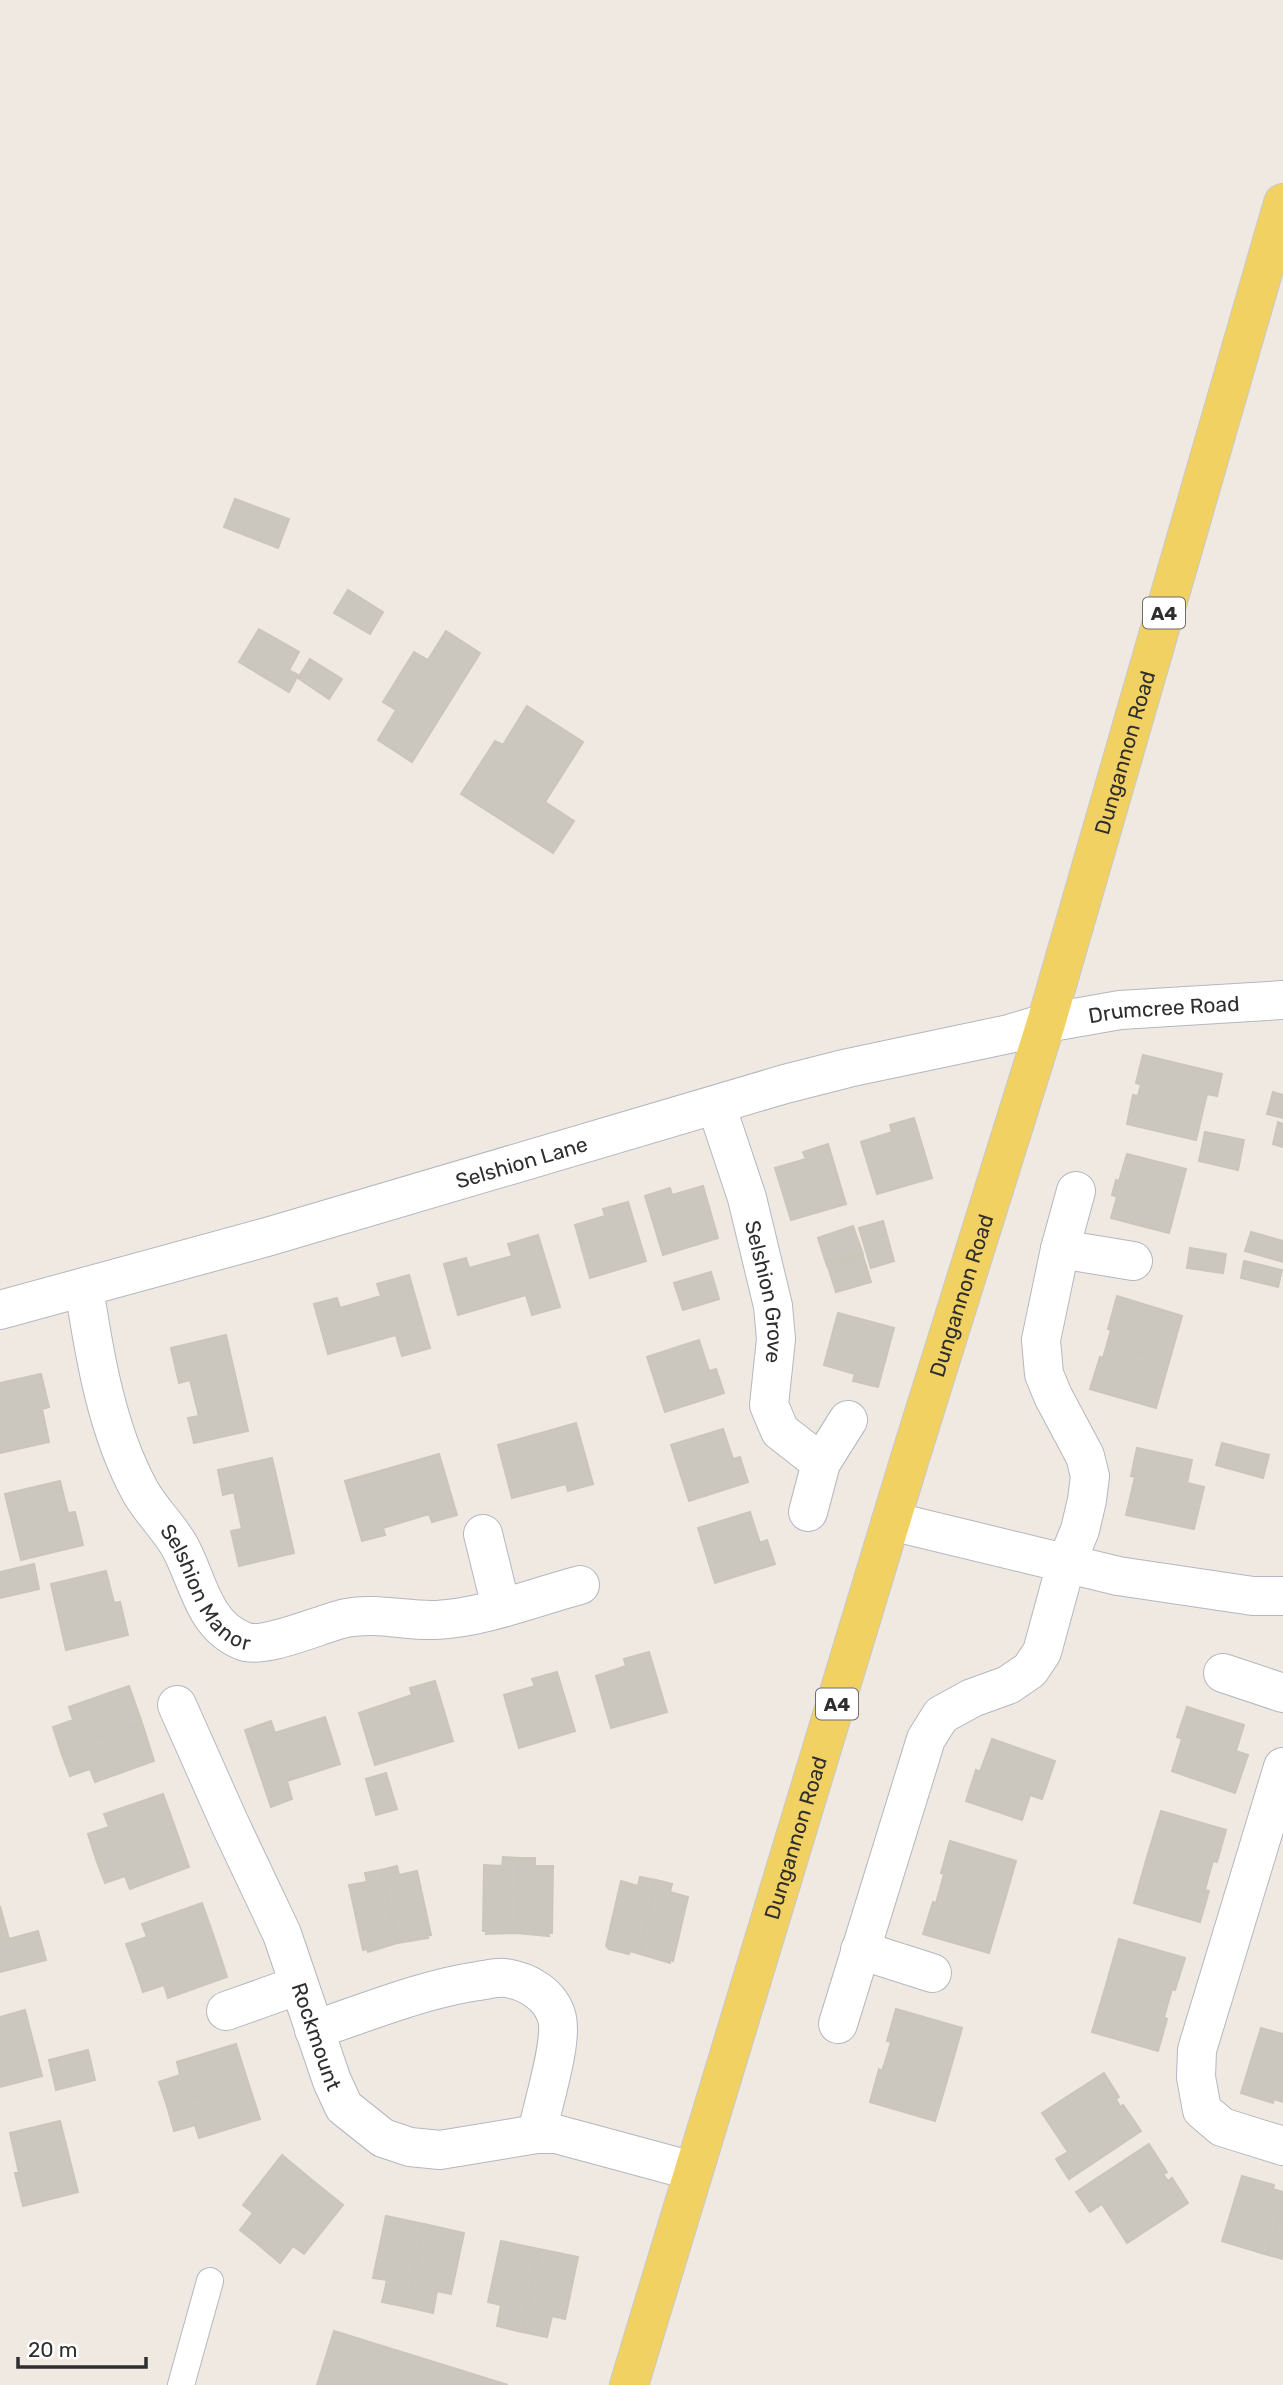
<svg xmlns="http://www.w3.org/2000/svg" width="1283" height="2385" viewBox="0 0 1283 2385" font-family="Rubik,sans-serif">
  <rect width="100%" height="100%" fill="#efe9e1"/>
  <path fill="#cbc7bf" stroke="#cbc5ba" stroke-width="2" d="M 235,499 L 289,519 L 278,548 L 224,527 Z
    M 348,590 L 383,612 L 370,634 L 334,613 Z
    M 259,629 L 299,652 L 289,670 L 298,675 L 289,692 L 239,662 Z
    M 446,631 L 480,653 L 412,762 L 378,740 L 396,710 L 383,702 L 414,652 L 428,660 Z
    M 310,659 L 342,679 L 329,699 L 298,678 Z
    M 527,706 L 583,742 L 545,802 L 574,821 L 553,853 L 461,794 L 495,741 L 503,745 Z
    M 1143,1055 L 1222,1074 L 1217,1096 L 1207,1094 L 1196,1140 L 1127,1124 L 1133,1095 L 1138,1096 L 1141,1085 L 1136,1083 Z
    M 1273,1092 L 1283,1095 L 1283,1118 L 1267,1114 Z
    M 914,1118 L 932,1178 L 877,1194 L 861,1142 L 892,1132 L 890,1125 Z
    M 1278,1122 L 1283,1124 L 1283,1147 L 1273,1144 Z
    M 1205,1132 L 1244,1140 L 1238,1170 L 1199,1161 Z
    M 828,1144 L 846,1204 L 791,1220 L 775,1168 L 806,1159 L 803,1152 Z
    M 1127,1154 L 1186,1169 L 1169,1233 L 1111,1218 L 1117,1197 L 1112,1195 L 1116,1180 L 1119,1181 Z
    M 703,1186 L 718,1238 L 663,1255 L 645,1196 L 670,1188 L 672,1195 Z
    M 628,1202 L 646,1261 L 590,1278 L 575,1225 L 605,1216 L 603,1209 Z
    M 883,1221 L 894,1261 L 871,1268 L 859,1228 Z
    M 853,1226 L 863,1254 L 827,1266 L 818,1238 Z
    M 1251,1232 L 1283,1241 L 1283,1262 L 1245,1251 Z
    M 538,1235 L 560,1307 L 532,1315 L 526,1295 L 458,1315 L 444,1264 L 466,1258 L 469,1268 L 512,1256 L 508,1244 Z
    M 1190,1248 L 1226,1254 L 1223,1273 L 1187,1268 Z
    M 863,1256 L 871,1282 L 836,1292 L 828,1267 Z
    M 1244,1261 L 1282,1270 L 1278,1287 L 1241,1278 Z
    M 711,1272 L 719,1299 L 683,1310 L 674,1283 Z
    M 409,1275 L 430,1348 L 402,1356 L 396,1335 L 328,1354 L 314,1304 L 337,1298 L 340,1308 L 381,1296 L 377,1284 Z
    M 1117,1296 L 1182,1316 L 1169,1362 L 1107,1344 L 1111,1330 L 1108,1329 Z
    M 838,1313 L 894,1328 L 878,1387 L 853,1381 L 855,1374 L 824,1365 Z
    M 226,1335 L 248,1431 L 194,1443 L 188,1418 L 199,1416 L 190,1380 L 179,1383 L 171,1348 Z
    M 699,1340 L 709,1371 L 716,1369 L 724,1393 L 665,1412 L 647,1357 Z
    M 1107,1344 L 1169,1362 L 1156,1408 L 1090,1389 L 1100,1357 L 1103,1358 Z
    M 41,1374 L 49,1407 L 42,1409 L 49,1442 L 0,1453 L 0,1383 Z
    M 576,1423 L 593,1484 L 568,1491 L 566,1484 L 512,1498 L 498,1445 Z
    M 723,1429 L 733,1459 L 740,1457 L 748,1482 L 689,1501 L 671,1445 Z
    M 1222,1443 L 1269,1455 L 1263,1478 L 1216,1465 Z
    M 1137,1448 L 1192,1460 L 1187,1483 L 1204,1487 L 1194,1529 L 1126,1515 L 1135,1477 L 1131,1476 Z
    M 439,1454 L 457,1515 L 432,1522 L 429,1514 L 383,1528 L 385,1535 L 362,1541 L 345,1481 Z
    M 272,1458 L 294,1553 L 239,1566 L 231,1531 L 242,1529 L 234,1492 L 223,1495 L 218,1470 Z
    M 60,1481 L 68,1513 L 75,1512 L 83,1545 L 21,1560 L 5,1494 Z
    M 750,1512 L 760,1543 L 767,1540 L 775,1564 L 715,1583 L 698,1528 Z
    M 34,1564 L 39,1589 L 0,1598 L 0,1572 Z
    M 106,1571 L 114,1603 L 120,1602 L 128,1635 L 66,1650 L 51,1584 Z
    M 649,1652 L 667,1712 L 611,1728 L 596,1676 L 626,1666 L 624,1659 Z
    M 557,1672 L 575,1731 L 519,1748 L 504,1695 L 535,1686 L 532,1679 Z
    M 435,1681 L 453,1741 L 375,1765 L 359,1713 L 412,1695 L 410,1688 Z
    M 129,1686 L 142,1723 L 61,1752 L 53,1727 L 73,1720 L 69,1707 Z
    M 1187,1707 L 1244,1725 L 1236,1751 L 1248,1755 L 1235,1793 L 1172,1771 L 1182,1739 L 1177,1737 Z
    M 325,1717 L 340,1764 L 287,1781 L 292,1799 L 271,1807 L 245,1730 L 271,1721 L 275,1733 Z
    M 142,1723 L 154,1761 L 95,1782 L 90,1769 L 70,1776 L 61,1752 Z
    M 992,1739 L 1055,1761 L 1042,1799 L 1030,1795 L 1022,1820 L 966,1801 L 976,1770 L 980,1772 Z
    M 386,1773 L 397,1809 L 376,1815 L 366,1779 Z
    M 163,1794 L 176,1830 L 96,1859 L 88,1834 L 109,1827 L 104,1814 Z
    M 1161,1811 L 1226,1830 L 1217,1862 L 1213,1861 L 1209,1875 L 1147,1857 Z
    M 176,1830 L 189,1867 L 130,1889 L 125,1876 L 105,1883 L 96,1859 Z
    M 950,1841 L 1016,1861 L 1003,1906 L 940,1889 L 944,1874 L 941,1873 Z
    M 503,1857 L 519,1858 L 517,1933 L 486,1934 L 487,1931 L 483,1931 L 484,1865 L 502,1866 Z
    M 1147,1857 L 1209,1875 L 1205,1890 L 1209,1891 L 1200,1922 L 1134,1903 Z
    M 519,1858 L 535,1858 L 535,1866 L 553,1866 L 552,1933 L 548,1933 L 549,1936 L 517,1933 Z
    M 397,1866 L 399,1875 L 417,1871 L 431,1935 L 427,1936 L 428,1938 L 397,1943 L 381,1870 Z
    M 381,1870 L 397,1943 L 368,1952 L 367,1949 L 363,1950 L 349,1885 L 367,1882 L 365,1873 Z
    M 640,1877 L 656,1880 L 640,1954 L 630,1951 L 629,1954 L 609,1949 L 606,1946 L 621,1881 L 638,1886 Z
    M 656,1880 L 672,1884 L 670,1892 L 688,1897 L 673,1961 L 670,1960 L 670,1963 L 640,1954 Z
    M 940,1889 L 1003,1906 L 989,1953 L 923,1934 L 933,1902 L 936,1903 Z
    M 202,1903 L 215,1940 L 135,1968 L 126,1944 L 147,1937 L 142,1924 Z
    M 0,1906 L 9,1939 L 38,1931 L 46,1960 L 0,1972 Z
    M 1119,1939 L 1185,1958 L 1175,1990 L 1172,1989 L 1168,2003 L 1106,1985 Z
    M 215,1940 L 227,1977 L 168,1998 L 164,1985 L 143,1992 L 135,1968 Z
    M 1106,1985 L 1168,2003 L 1164,2017 L 1167,2019 L 1158,2051 L 1092,2032 Z
    M 896,2009 L 962,2028 L 949,2074 L 887,2056 L 891,2042 L 887,2041 Z
    M 25,2010 L 42,2076 L 0,2087 L 0,2017 Z
    M 1261,2028 L 1283,2034 L 1283,2102 L 1274,2099 L 1273,2103 L 1241,2093 Z
    M 236,2044 L 248,2082 L 167,2106 L 159,2082 L 180,2075 L 177,2062 Z
    M 88,2050 L 95,2080 L 56,2090 L 49,2060 Z
    M 887,2056 L 949,2074 L 935,2121 L 870,2102 L 879,2069 L 882,2071 Z
    M 1104,2073 L 1119,2097 L 1116,2099 L 1120,2107 L 1123,2105 L 1141,2131 L 1069,2179 L 1056,2159 L 1068,2152 L 1042,2113 Z
    M 248,2082 L 260,2119 L 199,2138 L 195,2125 L 174,2131 L 167,2106 Z
    M 60,2121 L 78,2192 L 23,2206 L 15,2173 L 19,2173 L 10,2133 Z
    M 1149,2144 L 1167,2172 L 1163,2174 L 1168,2181 L 1172,2178 L 1188,2203 L 1127,2243 L 1102,2204 L 1090,2212 L 1076,2192 Z
    M 282,2155 L 312,2180 L 260,2246 L 240,2230 L 253,2213 L 243,2205 Z
    M 1242,2176 L 1274,2185 L 1273,2189 L 1283,2192 L 1283,2207 L 1268,2255 L 1222,2241 Z
    M 312,2180 L 343,2205 L 304,2254 L 293,2246 L 280,2263 L 260,2246 Z
    M 1283,2207 L 1283,2259 L 1268,2255 Z
    M 386,2216 L 424,2224 L 407,2307 L 382,2302 L 387,2280 L 373,2278 Z
    M 424,2224 L 464,2233 L 451,2294 L 437,2291 L 433,2313 L 407,2307 Z
    M 501,2241 L 539,2249 L 522,2332 L 497,2326 L 501,2305 L 488,2302 Z
    M 539,2249 L 578,2257 L 565,2319 L 552,2316 L 547,2337 L 522,2332 Z
    M 334,2331 L 508,2385 L 317,2385 Z"/>
  <g fill="none" stroke-linecap="round" stroke-linejoin="round">
    <defs>
      <path id="service" d="M 181,2385 L 210,2281"/>
      <g id="minor">
        <path id="s1" d="M 716,1105 L 747,1198 L 773,1306 L 776,1339 L 769,1405 L 780,1431 L 821,1463"/>
        <path d="M 1060,1249 L 1133,1261"/>
        <path id="s2" d="M 84,1287 C 94,1354 107,1431 140,1491 C 151,1511 169,1527 180,1547 C 199,1582 203,1625 243,1641 C 264,1650 322,1623 346,1618 C 377,1612 405,1621 436,1620 C 483,1618 535,1597 580,1585"/>
        <path d="M 808,1512 L 821,1463 L 848,1420"/>
        <path d="M 891,1521 L 1118,1576 L 1253,1596 L 1283,1596"/>
        <path d="M 483,1534 L 501,1607"/>
        <path d="M 1223,1673 L 1283,1693"/>
        <path id="s3" d="M 177,1705 L 229,1822 L 282,1934 L 332,2081 L 344,2107 L 383,2138 L 410,2147 L 440,2150 L 537,2134 L 556,2134 L 693,2171"/>
        <path d="M 1283,1767 L 1197,2050 L 1196,2077 L 1202,2110 L 1222,2127 L 1283,2146"/>
        <path d="M 860,1950 L 932,1973"/>
        <path d="M 226,2011 L 299,1985"/>
        <path d="M 838,2024 L 926,1739 L 941,1715 L 972,1698 L 1008,1685 L 1030,1670 L 1042,1652 L 1066,1564 L 1080,1530 L 1087,1500 L 1090,1476 L 1085,1456 L 1053,1396 L 1044,1374 L 1041,1340 L 1060,1249 L 1076,1191"/>
        <path d="M 314,2030 C 368,2012 423,1989 478,1981 C 487,1980 497,1977 505,1978 C 528,1981 551,1995 557,2018 C 563,2043 542,2106 537,2134"/>
      </g>
      <g id="tertiary">
        <path id="s4" d="M 0,1310 L 267,1237 L 785,1084 L 848,1068 L 1009,1034 L 1046,1023 L 1120,1010 L 1283,1000"/>
      </g>
      <g id="primary">
        <path id="s5" d="M 629,2385 L 910,1458 L 1046,1023 L 1283,203"/>
      </g>
    </defs>
    <use href="#service" stroke="#b4b7c1" stroke-width="28"/>
    <use href="#minor" stroke="#b4b7c1" stroke-width="40"/>
    <use href="#tertiary" stroke="#b4b7c1" stroke-width="40"/>
    <use href="#primary" stroke="#c9c9c9" stroke-width="40"/>
    <use href="#service" stroke="#fff" stroke-width="26"/>
    <use href="#minor" stroke="#fff" stroke-width="38"/>
    <use href="#tertiary" stroke="#fff" stroke-width="38"/>
    <use href="#primary" stroke="#f2d163" stroke-width="38"/>
  </g>
  <g text-anchor="middle" dominant-baseline="central" stroke-width="6" stroke-linejoin="round" paint-order="stroke">
    <g fill="#fff" stroke="#6d6d6d" stroke-width="2">
      <rect x="1143" y="597.5" width="42" height="31" rx="5"/>
      <rect x="816" y="1688.5" width="42" height="31" rx="5"/>
    </g>
    <g font-size="19" font-weight="bold" fill="#2e2e2e">
      <text x="1164" y="613">A4</text>
      <text x="837" y="1704">A4</text>
    </g>
    <g font-size="21" fill="#2e2e2e" stroke="#fff">
      <text stroke="none"><textPath href="#s5" startOffset="1706">Dungannon Road</textPath></text>
      <text stroke="none"><textPath href="#s4" startOffset="1204">Drumcree Road</textPath></text>
      <text stroke="none"><textPath href="#s4" startOffset="542">Selshion Lane</textPath></text>
      <text stroke="none"><textPath href="#s1" startOffset="194">Selshion Grove</textPath></text>
      <text stroke="none"><textPath href="#s5" startOffset="1139">Dungannon Road</textPath></text>
      <text stroke="none"><textPath href="#s2" startOffset="331">Selshion Manor</textPath></text>
      <text stroke="none"><textPath href="#s5" startOffset="572">Dungannon Road</textPath></text>
      <text stroke="none"><textPath href="#s3" startOffset="360">Rockmount</textPath></text>
    </g>
  </g>
  <path d="M18 2357v10h128v-10" fill="none" stroke="#2e2e2e" stroke-width="3.5"/>
  <text x="28" y="2357" font-size="21" fill="#2e2e2e" stroke="#ffffff" stroke-width="5" paint-order="stroke">20 m</text>
</svg>
